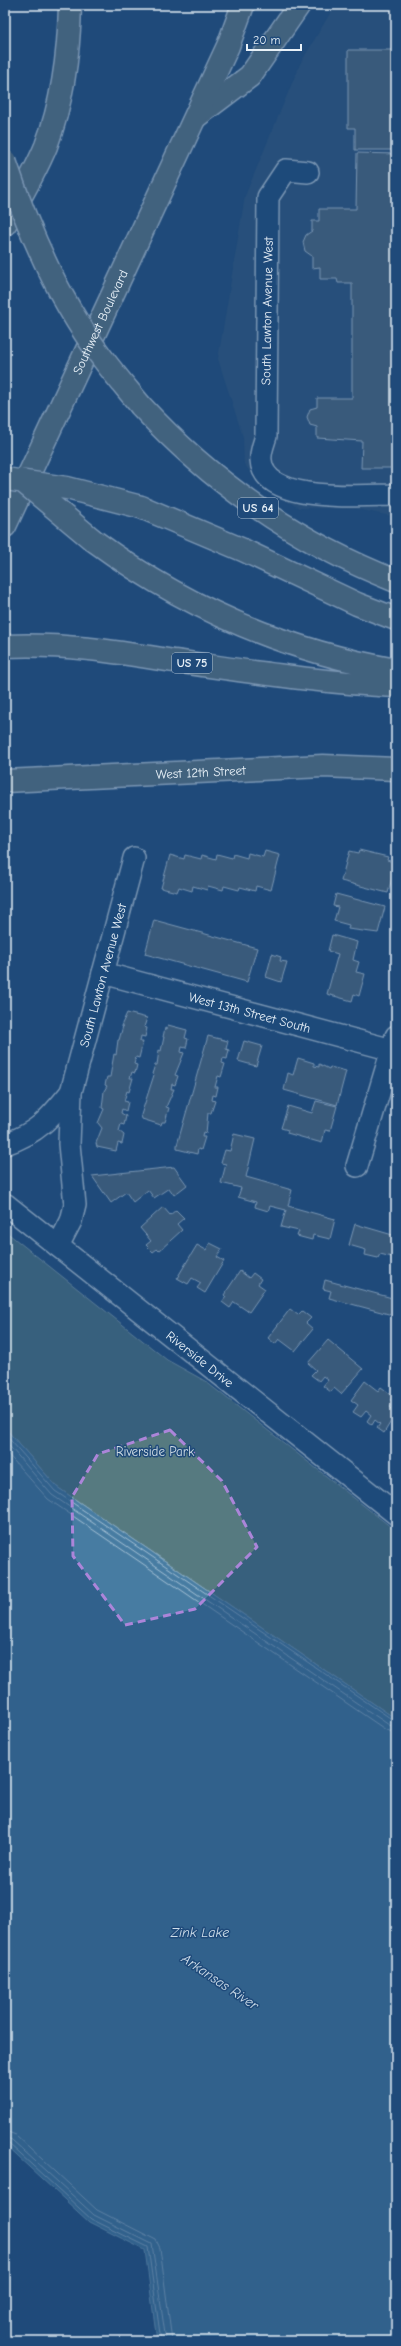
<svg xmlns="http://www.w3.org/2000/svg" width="401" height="2346" viewBox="0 0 401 2346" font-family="'Comic Neue',sans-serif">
  <rect width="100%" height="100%" fill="#1f4a7a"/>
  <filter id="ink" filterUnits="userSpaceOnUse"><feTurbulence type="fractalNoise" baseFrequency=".025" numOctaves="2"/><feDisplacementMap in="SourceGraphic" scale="8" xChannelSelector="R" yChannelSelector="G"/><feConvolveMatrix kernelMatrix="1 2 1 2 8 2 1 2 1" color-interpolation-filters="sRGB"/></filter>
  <g filter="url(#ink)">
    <path fill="#31547b" d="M 335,5 L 396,5 L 396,517 L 357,509 L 299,508 L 262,487 L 244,464 L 243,437 L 218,359 L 245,196 L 300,64 Z"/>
    <path fill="#567a80" stroke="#9fb6bc" d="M 5,1231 L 167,1360 L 205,1381 L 396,1531 L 396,1719 L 57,1487 L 5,1428 Z"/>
    <path fill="#467ca2" stroke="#87abc4" d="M 5,1428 L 57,1487 L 396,1719 L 396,2341 L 157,2341 L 145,2250 L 89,2222 L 5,2145 Z"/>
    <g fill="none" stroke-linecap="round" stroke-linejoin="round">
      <path stroke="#a7c2d6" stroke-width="1" d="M 5,1434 L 55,1491 L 396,1722
        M 5,1441 L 52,1495 L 389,1725 L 396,1727
        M 5,1451 L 48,1499 L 386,1730 L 396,1733
        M 5,2131 L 16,2135 L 97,2210 L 156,2240 L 160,2248 L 172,2341
        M 5,2137 L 12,2140 L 94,2215 L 152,2244 L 166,2341
        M 5,2143 L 9,2144 L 91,2219 L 148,2247 L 161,2341"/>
    </g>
    <path fill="#5a6d7c" stroke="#e8f1f8" d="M 348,50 L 396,50 L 396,150 L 355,150 L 355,128 L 348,128 Z
      M 357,153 L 396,154 L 396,468 L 361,468 L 362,441 L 317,438 L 317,427 L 310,425 L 307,417 L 310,409 L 317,407 L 317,398 L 352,398 L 352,283 L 338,283 L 337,279 L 320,279 L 320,267 L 312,268 L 312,256 L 305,251 L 303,242 L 306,235 L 312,231 L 312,221 L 319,221 L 319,209 L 356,209 Z
      M 359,850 L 388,857 L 387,860 L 396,863 L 388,893 L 341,881 L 349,851 L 358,853 Z
      M 265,851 L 280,855 L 271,890 L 256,886 L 255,891 L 240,887 L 239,890 L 224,886 L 223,890 L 208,886 L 207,890 L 193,886 L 192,891 L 179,887 L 177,892 L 161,888 L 170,855 L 184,859 L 185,855 L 201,859 L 202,855 L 216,859 L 217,854 L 232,858 L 233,854 L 247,858 L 248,853 L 263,857 Z
      M 336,894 L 385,907 L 378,933 L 348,929 L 349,925 L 334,921 L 338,907 L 333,906 Z
      M 154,920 L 257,948 L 247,982 L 145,954 Z
      M 332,935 L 357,942 L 353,960 L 359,962 L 356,972 L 365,974 L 359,996 L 354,994 L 352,1001 L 327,994 L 338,954 L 328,951 Z
      M 272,954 L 281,957 L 280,961 L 287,962 L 281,982 L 266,977 Z
      M 127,1013 L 147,1018 L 144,1027 L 147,1028 L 145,1037 L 141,1036 L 140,1042 L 143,1042 L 139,1058 L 136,1057 L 134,1064 L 137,1065 L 135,1073 L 132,1072 L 130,1078 L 133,1078 L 129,1092 L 127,1091 L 124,1101 L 128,1102 L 126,1111 L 122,1109 L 121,1113 L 126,1116 L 124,1125 L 121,1124 L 119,1131 L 124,1135 L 122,1144 L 118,1143 L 116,1151 L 97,1147 L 96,1143 L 102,1128 L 98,1123 L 104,1109 L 102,1108 L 104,1091 L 107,1086 L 105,1085 L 107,1077 L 110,1077 L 114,1054 L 116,1055 L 118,1040 L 119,1040 L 123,1026 L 121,1026 Z
      M 168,1025 L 187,1030 L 185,1038 L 188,1039 L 186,1048 L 182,1047 L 181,1052 L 184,1053 L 175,1075 L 178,1076 L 175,1085 L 172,1084 L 171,1089 L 174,1089 L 166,1107 L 169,1108 L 165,1122 L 162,1122 L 161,1125 L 142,1119 L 141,1115 L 154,1075 L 152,1074 L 155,1065 L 157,1065 L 159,1050 L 161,1051 L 164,1037 L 163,1037 L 165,1028 L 167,1029 Z
      M 208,1036 L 228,1041 L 226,1049 L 229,1050 L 227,1059 L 223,1058 L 222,1063 L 225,1064 L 221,1077 L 218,1076 L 215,1087 L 218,1087 L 216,1096 L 213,1095 L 212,1100 L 215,1101 L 211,1113 L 208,1113 L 206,1133 L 203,1132 L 202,1137 L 205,1137 L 201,1150 L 198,1149 L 197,1154 L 177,1149 L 177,1145 Z
      M 244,1041 L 262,1046 L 256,1066 L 238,1061 Z
      M 298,1058 L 314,1063 L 314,1066 L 319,1067 L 319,1064 L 329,1069 L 330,1067 L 346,1071 L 337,1105 L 284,1090 L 288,1073 L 293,1075 Z
      M 316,1101 L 337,1106 L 330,1131 L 325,1130 L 322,1143 L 287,1133 L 288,1130 L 281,1128 L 288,1106 L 312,1113 Z
      M 234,1134 L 255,1139 L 246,1177 L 292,1190 L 288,1206 L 335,1219 L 330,1239 L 313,1235 L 312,1240 L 297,1236 L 299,1231 L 281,1227 L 286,1210 L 270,1206 L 268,1211 L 255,1207 L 256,1202 L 238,1197 L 241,1188 L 221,1183 L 226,1164 L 221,1163 L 225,1150 L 230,1151 Z
      M 174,1167 L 187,1185 L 174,1195 L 169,1188 L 154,1198 L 148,1190 L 133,1202 L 126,1192 L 111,1203 L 92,1176 Z
      M 163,1207 L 170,1215 L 176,1210 L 184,1218 L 177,1224 L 182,1230 L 159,1251 L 157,1249 L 153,1252 L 146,1245 L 151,1241 L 140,1228 Z
      M 355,1224 L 396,1236 L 396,1258 L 380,1254 L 378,1258 L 365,1255 L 366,1250 L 349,1245 Z
      M 210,1243 L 222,1249 L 217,1257 L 224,1261 L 205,1293 L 197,1288 L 201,1283 L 192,1278 L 188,1284 L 177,1278 L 197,1245 L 206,1250 Z
      M 240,1271 L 249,1278 L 253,1273 L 261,1279 L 258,1284 L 265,1289 L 249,1312 L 234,1302 L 230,1308 L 222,1302 L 226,1297 L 224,1295 Z
      M 325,1280 L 396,1299 L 396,1316 L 329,1298 L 331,1291 L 323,1289 Z
      M 290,1309 L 298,1315 L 302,1311 L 311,1318 L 306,1323 L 313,1329 L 295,1351 L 279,1339 L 275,1344 L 268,1338 Z
      M 328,1340 L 363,1369 L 341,1394 L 334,1388 L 331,1392 L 323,1386 L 328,1380 L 323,1376 L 319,1381 L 311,1375 L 316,1370 L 308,1363 Z
      M 365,1381 L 378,1391 L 381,1387 L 393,1396 L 390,1400 L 394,1403 L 390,1407 L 396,1413 L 384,1433 L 377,1428 L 380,1424 L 375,1420 L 372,1425 L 367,1421 L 371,1415 L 366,1411 L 361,1417 L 353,1412 L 358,1405 L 351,1400 Z"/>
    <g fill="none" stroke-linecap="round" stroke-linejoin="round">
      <defs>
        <g id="minor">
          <path d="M 308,172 L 286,170 L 268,197 L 266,436 C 264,443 260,452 261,460 C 263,505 366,495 396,495"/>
          <path id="s1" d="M 103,973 L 396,1051"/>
          <path d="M 5,1144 C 38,1133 50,1118 71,1092"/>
          <path d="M 357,1166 L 396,1036"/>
          <path id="s2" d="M 5,1204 L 396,1514"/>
          <path id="s3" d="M 58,1246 L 71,1221 L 75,1205 L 69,1144 L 71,1092 L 134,858"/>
        </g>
        <g id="major">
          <path d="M 197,116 L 250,76 L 299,5"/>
          <path id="s4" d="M 5,526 L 228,46 L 243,5"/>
          <path id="s5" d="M 5,781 L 323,766 L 396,769"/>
        </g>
        <path id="highway" d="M 5,224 C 20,198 35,173 46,146 C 63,101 69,52 70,5
          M 141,406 C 212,483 299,543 396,581
          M 141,507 L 243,550 L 357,604 L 396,619
          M 93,540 C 183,606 286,651 396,670
          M 5,646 C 62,643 117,652 174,661 C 248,671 321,683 396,686"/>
      </defs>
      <use href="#minor" stroke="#e8f1f8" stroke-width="24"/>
      <use href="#major" stroke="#e8f1f8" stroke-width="25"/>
      <use href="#highway" stroke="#e8f1f8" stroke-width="25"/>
      <use href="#minor" stroke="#1f4a7a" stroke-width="21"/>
      <use href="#major" stroke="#6c7e84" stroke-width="22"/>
      <use href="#highway" stroke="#6c7e84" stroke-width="22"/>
      <defs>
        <path id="highway-bridge" d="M 5,161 C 28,230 58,300 103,359 C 115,375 128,390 141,406
          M 5,479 L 67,488 L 141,507
          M 21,480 L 93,540"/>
      </defs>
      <use href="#highway-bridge" stroke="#e8f1f8" stroke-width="25" stroke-linecap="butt"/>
      <use href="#highway-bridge" stroke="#6c7e84" stroke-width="22"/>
    </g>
  </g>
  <path d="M0 0H401V2346H0ZM 170,1430 L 222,1481 L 257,1547 L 195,1609 L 125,1625 L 73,1556 L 72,1497 L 98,1454 Z" fill="#1f4a7a" fill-opacity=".55" fill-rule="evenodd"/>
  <path fill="none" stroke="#ac85d9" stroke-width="3" stroke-dasharray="8 5" stroke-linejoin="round" d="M 170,1430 L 222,1481 L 257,1547 L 195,1609 L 125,1625 L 73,1556 L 72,1497 L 98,1454 Z"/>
  <g text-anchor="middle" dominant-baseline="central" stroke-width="3" stroke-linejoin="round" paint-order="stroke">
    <g fill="#1f4a7a" stroke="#acbfd2" stroke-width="1">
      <rect x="238" y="498" width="40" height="20" rx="3"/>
      <rect x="172" y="653" width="40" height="20" rx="3"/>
    </g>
    <g font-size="12" font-weight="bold" fill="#e8f1f8">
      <text x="258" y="508">US 64</text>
      <text x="192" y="663">US 75</text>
    </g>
    <g font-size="13" fill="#e8f1f8" stroke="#1f4a7a">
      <text transform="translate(267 311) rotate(-89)">South Lawton Avenue West</text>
      <text stroke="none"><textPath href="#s4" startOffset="225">Southwest Boulevard</textPath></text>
      <text stroke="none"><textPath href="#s5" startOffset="196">West 12th Street</textPath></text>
      <text stroke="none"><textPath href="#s3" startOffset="279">South Lawton Avenue West</textPath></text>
      <text stroke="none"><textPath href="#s1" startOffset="152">West 13th Street South</textPath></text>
      <text stroke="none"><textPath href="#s2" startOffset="249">Riverside Drive</textPath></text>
    </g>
    <g font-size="13" fill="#d2dfe6" stroke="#1f4a7a">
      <text x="155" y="1451">Riverside Park</text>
    </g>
    <g font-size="14" font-style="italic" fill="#d0dfeb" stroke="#1f4a7a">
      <text x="200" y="1932">Zink Lake</text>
      <text transform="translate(220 1982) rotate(34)">Arkansas River</text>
    </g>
  </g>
  <rect width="401" height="2346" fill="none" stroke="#1f4a7a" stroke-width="20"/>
  <rect x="10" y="10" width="381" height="2326" fill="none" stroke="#e8f1f8" stroke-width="1.5" filter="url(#ink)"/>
  <path d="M247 44v6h54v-6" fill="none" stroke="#e8f1f8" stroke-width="2"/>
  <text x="253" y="44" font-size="12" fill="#e8f1f8" stroke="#1f4a7a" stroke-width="3" paint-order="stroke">20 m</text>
</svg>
